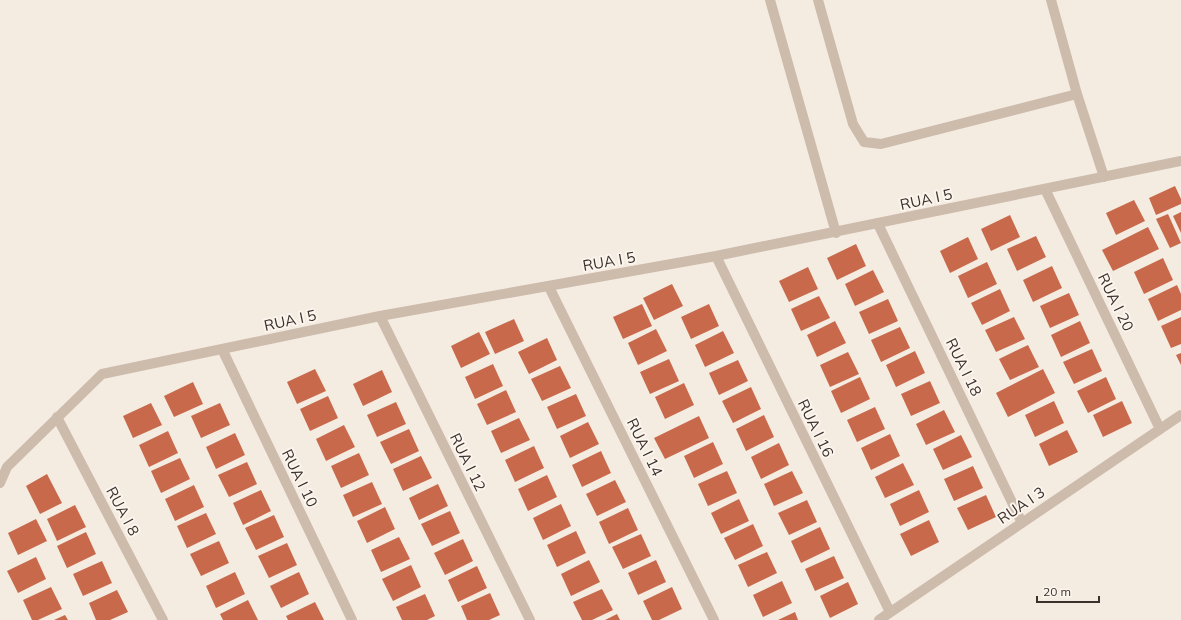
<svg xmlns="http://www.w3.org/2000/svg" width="1181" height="620" viewBox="0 0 1181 620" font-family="Mulish,sans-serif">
  <rect width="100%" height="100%" fill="#f4ebe1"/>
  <path fill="#c8694b" d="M 1175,186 L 1181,199 L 1181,204 L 1156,215 L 1149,198 Z
    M 1134,200 L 1145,221 L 1116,235 L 1106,213 Z
    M 1181,212 L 1181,233 L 1173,216 Z
    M 1168,214 L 1181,243 L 1170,248 L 1156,219 Z
    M 1010,215 L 1020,237 L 991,251 L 981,229 Z
    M 1148,227 L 1159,249 L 1113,271 L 1102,250 Z
    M 1036,236 L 1046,257 L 1017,271 L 1007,249 Z
    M 968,237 L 978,259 L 950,273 L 940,251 Z
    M 856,244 L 866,266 L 837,280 L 827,258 Z
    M 1163,258 L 1173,280 L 1144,294 L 1134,272 Z
    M 987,262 L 997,284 L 968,298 L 958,276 Z
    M 1052,266 L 1062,288 L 1033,302 L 1023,280 Z
    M 808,267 L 818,289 L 789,302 L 779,281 Z
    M 873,270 L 884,292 L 855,306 L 845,284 Z
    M 672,284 L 683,306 L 654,320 L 643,298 Z
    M 1177,285 L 1181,294 L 1181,310 L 1158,321 L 1148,299 Z
    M 1000,289 L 1010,311 L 982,325 L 971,303 Z
    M 1069,293 L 1079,315 L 1050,328 L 1040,306 Z
    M 819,296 L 830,318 L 801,331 L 791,309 Z
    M 888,299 L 898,321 L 869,334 L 859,312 Z
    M 642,304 L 652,326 L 623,339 L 613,317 Z
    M 709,304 L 719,326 L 691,339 L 681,317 Z
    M 1014,317 L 1025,339 L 996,352 L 985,330 Z
    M 1181,317 L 1181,344 L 1171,348 L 1161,326 Z
    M 514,319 L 524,341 L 495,354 L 485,332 Z
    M 835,321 L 846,343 L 817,357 L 807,335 Z
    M 1080,321 L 1090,343 L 1061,357 L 1051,335 Z
    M 900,327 L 910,348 L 881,362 L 871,340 Z
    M 656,329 L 667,351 L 638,365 L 628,343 Z
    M 723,331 L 734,353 L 705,367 L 695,345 Z
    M 479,332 L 490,354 L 461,368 L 451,346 Z
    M 547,338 L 557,360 L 529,374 L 518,352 Z
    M 1028,345 L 1039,367 L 1010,380 L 999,359 Z
    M 1092,349 L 1102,371 L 1074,384 L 1063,362 Z
    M 915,351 L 925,373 L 896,387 L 886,365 Z
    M 848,352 L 859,374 L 830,387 L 820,365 Z
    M 1181,353 L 1181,365 L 1176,355 Z
    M 669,359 L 679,381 L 650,394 L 640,372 Z
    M 738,360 L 748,381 L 719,395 L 709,373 Z
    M 493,364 L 503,386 L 475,399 L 465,377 Z
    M 560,366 L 571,388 L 542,401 L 531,379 Z
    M 315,369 L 326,391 L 297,404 L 287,382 Z
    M 1043,369 L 1055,393 L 1008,417 L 996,393 Z
    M 382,370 L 392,392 L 363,406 L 353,384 Z
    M 860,377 L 870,399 L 841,413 L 831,391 Z
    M 1106,377 L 1116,399 L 1088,413 L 1077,391 Z
    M 930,381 L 940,403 L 911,416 L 901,394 Z
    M 193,382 L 203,404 L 174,417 L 164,396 Z
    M 684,383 L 694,405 L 665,419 L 655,397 Z
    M 751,387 L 761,409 L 733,423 L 722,401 Z
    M 506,390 L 516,412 L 487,425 L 477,404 Z
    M 576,394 L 586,416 L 557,429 L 547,407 Z
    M 328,396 L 338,418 L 310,431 L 300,409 Z
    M 1054,401 L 1064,423 L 1035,437 L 1025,415 Z
    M 1122,401 L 1132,423 L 1103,437 L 1093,415 Z
    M 396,402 L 406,424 L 377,437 L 367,415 Z
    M 151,403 L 162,425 L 133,438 L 123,416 Z
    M 220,403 L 230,425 L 201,438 L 191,416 Z
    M 875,407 L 885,429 L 857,442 L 847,420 Z
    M 944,410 L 955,432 L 926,445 L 916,424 Z
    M 764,415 L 774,437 L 746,451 L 736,429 Z
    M 699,416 L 709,438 L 665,459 L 654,438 Z
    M 519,418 L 530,440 L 501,453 L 491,431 Z
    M 588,422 L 599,444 L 570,458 L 560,436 Z
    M 344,425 L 355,447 L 326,461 L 316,439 Z
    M 409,429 L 419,451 L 391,464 L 380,442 Z
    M 1067,430 L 1078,452 L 1049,466 L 1039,444 Z
    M 168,431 L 178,453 L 149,467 L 139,445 Z
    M 235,433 L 245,455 L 216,469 L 206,447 Z
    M 890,434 L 900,456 L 871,470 L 861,448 Z
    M 961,435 L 972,457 L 943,470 L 933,449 Z
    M 713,442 L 723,464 L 694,478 L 684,456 Z
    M 779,443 L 789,465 L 761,479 L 751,457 Z
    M 534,446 L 544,468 L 515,482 L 505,460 Z
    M 601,451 L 611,473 L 582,487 L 572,465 Z
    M 359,453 L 369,475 L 341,488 L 331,466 Z
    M 421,456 L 432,478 L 403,491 L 393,469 Z
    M 180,458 L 190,479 L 161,493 L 151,471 Z
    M 247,462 L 257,484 L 229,497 L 218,475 Z
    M 903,463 L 914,485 L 885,498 L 875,477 Z
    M 973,466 L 983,488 L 954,501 L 944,479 Z
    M 727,471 L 737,493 L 708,506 L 698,484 Z
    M 792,471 L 803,493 L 774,506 L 764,484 Z
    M 47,474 L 62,503 L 40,514 L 26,486 Z
    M 547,475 L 557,497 L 528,511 L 518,489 Z
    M 615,480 L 626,502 L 597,516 L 586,494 Z
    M 372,482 L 382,504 L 353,517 L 343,495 Z
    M 438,484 L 448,506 L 419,520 L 409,498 Z
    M 194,485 L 204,507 L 175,521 L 165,499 Z
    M 261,490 L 271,511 L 243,525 L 233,503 Z
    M 919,490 L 929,512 L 900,526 L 890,504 Z
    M 986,495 L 996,517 L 968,530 L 957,508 Z
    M 739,499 L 749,521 L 721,534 L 711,513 Z
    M 807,500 L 817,522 L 789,535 L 778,513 Z
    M 561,504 L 571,526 L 543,540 L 533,518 Z
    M 75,505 L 86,527 L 57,541 L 47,519 Z
    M 385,507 L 395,529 L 367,543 L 357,521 Z
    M 628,508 L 638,530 L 609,544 L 599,522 Z
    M 450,511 L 460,533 L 432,546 L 421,524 Z
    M 206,513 L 216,534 L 187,548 L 177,526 Z
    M 274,515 L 284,537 L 256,550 L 245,528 Z
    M 36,519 L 47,541 L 18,555 L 8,533 Z
    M 929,520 L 939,542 L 911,556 L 900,534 Z
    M 753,524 L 763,546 L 735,560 L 724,538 Z
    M 820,527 L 830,549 L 801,563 L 791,541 Z
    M 576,531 L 586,553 L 557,567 L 547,545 Z
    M 86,532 L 96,554 L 67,568 L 57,546 Z
    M 641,534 L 651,556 L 623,569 L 612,547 Z
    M 399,537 L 410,559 L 381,572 L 371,550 Z
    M 463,539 L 473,561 L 445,575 L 434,553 Z
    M 219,541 L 229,563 L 201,576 L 190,554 Z
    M 287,543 L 297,565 L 269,578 L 258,556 Z
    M 767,552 L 777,573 L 748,587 L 738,565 Z
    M 834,556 L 844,578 L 815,591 L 805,569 Z
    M 36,557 L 46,579 L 18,593 L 7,571 Z
    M 589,560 L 600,582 L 571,596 L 561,574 Z
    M 656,560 L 666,582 L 638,595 L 628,573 Z
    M 102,561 L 112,583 L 83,596 L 73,574 Z
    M 411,565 L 421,587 L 393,601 L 382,579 Z
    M 477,566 L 487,588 L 458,602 L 448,580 Z
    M 235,572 L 245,594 L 216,608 L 206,586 Z
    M 299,572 L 309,594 L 281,608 L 270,586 Z
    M 782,581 L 792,603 L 763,617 L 753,595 Z
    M 848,582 L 858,604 L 830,618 L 820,596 Z
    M 51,587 L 62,609 L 38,620 L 32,620 L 23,600 Z
    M 672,587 L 682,609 L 659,620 L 652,620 L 643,601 Z
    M 602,589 L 613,610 L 592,620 L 582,620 L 573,602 Z
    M 117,590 L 128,612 L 110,620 L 96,620 L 89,603 Z
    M 490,593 L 500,615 L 489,620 L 467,620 L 461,606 Z
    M 425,594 L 435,616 L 427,620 L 402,620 L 396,607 Z
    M 248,600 L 258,620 L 223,620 L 220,614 Z
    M 315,602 L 324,620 L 288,620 L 286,616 Z
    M 795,612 L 798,620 L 778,620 Z
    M 617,614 L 620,620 L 605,620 Z
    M 65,615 L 68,620 L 54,620 Z"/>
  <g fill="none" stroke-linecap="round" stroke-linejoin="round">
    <path stroke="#cdbbac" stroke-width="10" d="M 770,0 L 836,233
      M 818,0 L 853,124 L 864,142 L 881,144 L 1077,94
      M 1051,0 L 1077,94 L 1104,177
      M 1045,189 L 1160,429
      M 878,224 L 1022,523
      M 716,256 L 890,612
      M 549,287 L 714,620
      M 380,316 L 530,620
      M 222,349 L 352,620
      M 57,417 L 163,620
      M 0,483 L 7,467 L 102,374 L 380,316 L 716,256 L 1181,161
      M 879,620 L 1181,415"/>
  </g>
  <g text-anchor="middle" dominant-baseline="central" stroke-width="4" stroke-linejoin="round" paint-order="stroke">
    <g font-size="15" fill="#3b302b" stroke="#fbf5ee">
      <text transform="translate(926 199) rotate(-12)">RUA I 5</text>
      <text transform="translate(609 261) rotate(-10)">RUA I 5</text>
      <text transform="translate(1116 302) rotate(64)">RUA I 20</text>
      <text transform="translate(290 320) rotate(-12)">RUA I 5</text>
      <text transform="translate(964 367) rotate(64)">RUA I 18</text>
      <text transform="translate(816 428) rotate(64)">RUA I 16</text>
      <text transform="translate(645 447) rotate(64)">RUA I 14</text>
      <text transform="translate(468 462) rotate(64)">RUA I 12</text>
      <text transform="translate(300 478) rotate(64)">RUA I 10</text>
      <text transform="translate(1021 505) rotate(-34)">RUA I 3</text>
      <text transform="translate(123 511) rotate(62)">RUA I 8</text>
    </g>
  </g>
  <path d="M1037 596v6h62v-6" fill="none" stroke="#3b302b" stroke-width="2"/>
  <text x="1043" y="596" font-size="12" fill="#3b302b" stroke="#fbf5ee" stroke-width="3" paint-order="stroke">20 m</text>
</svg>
